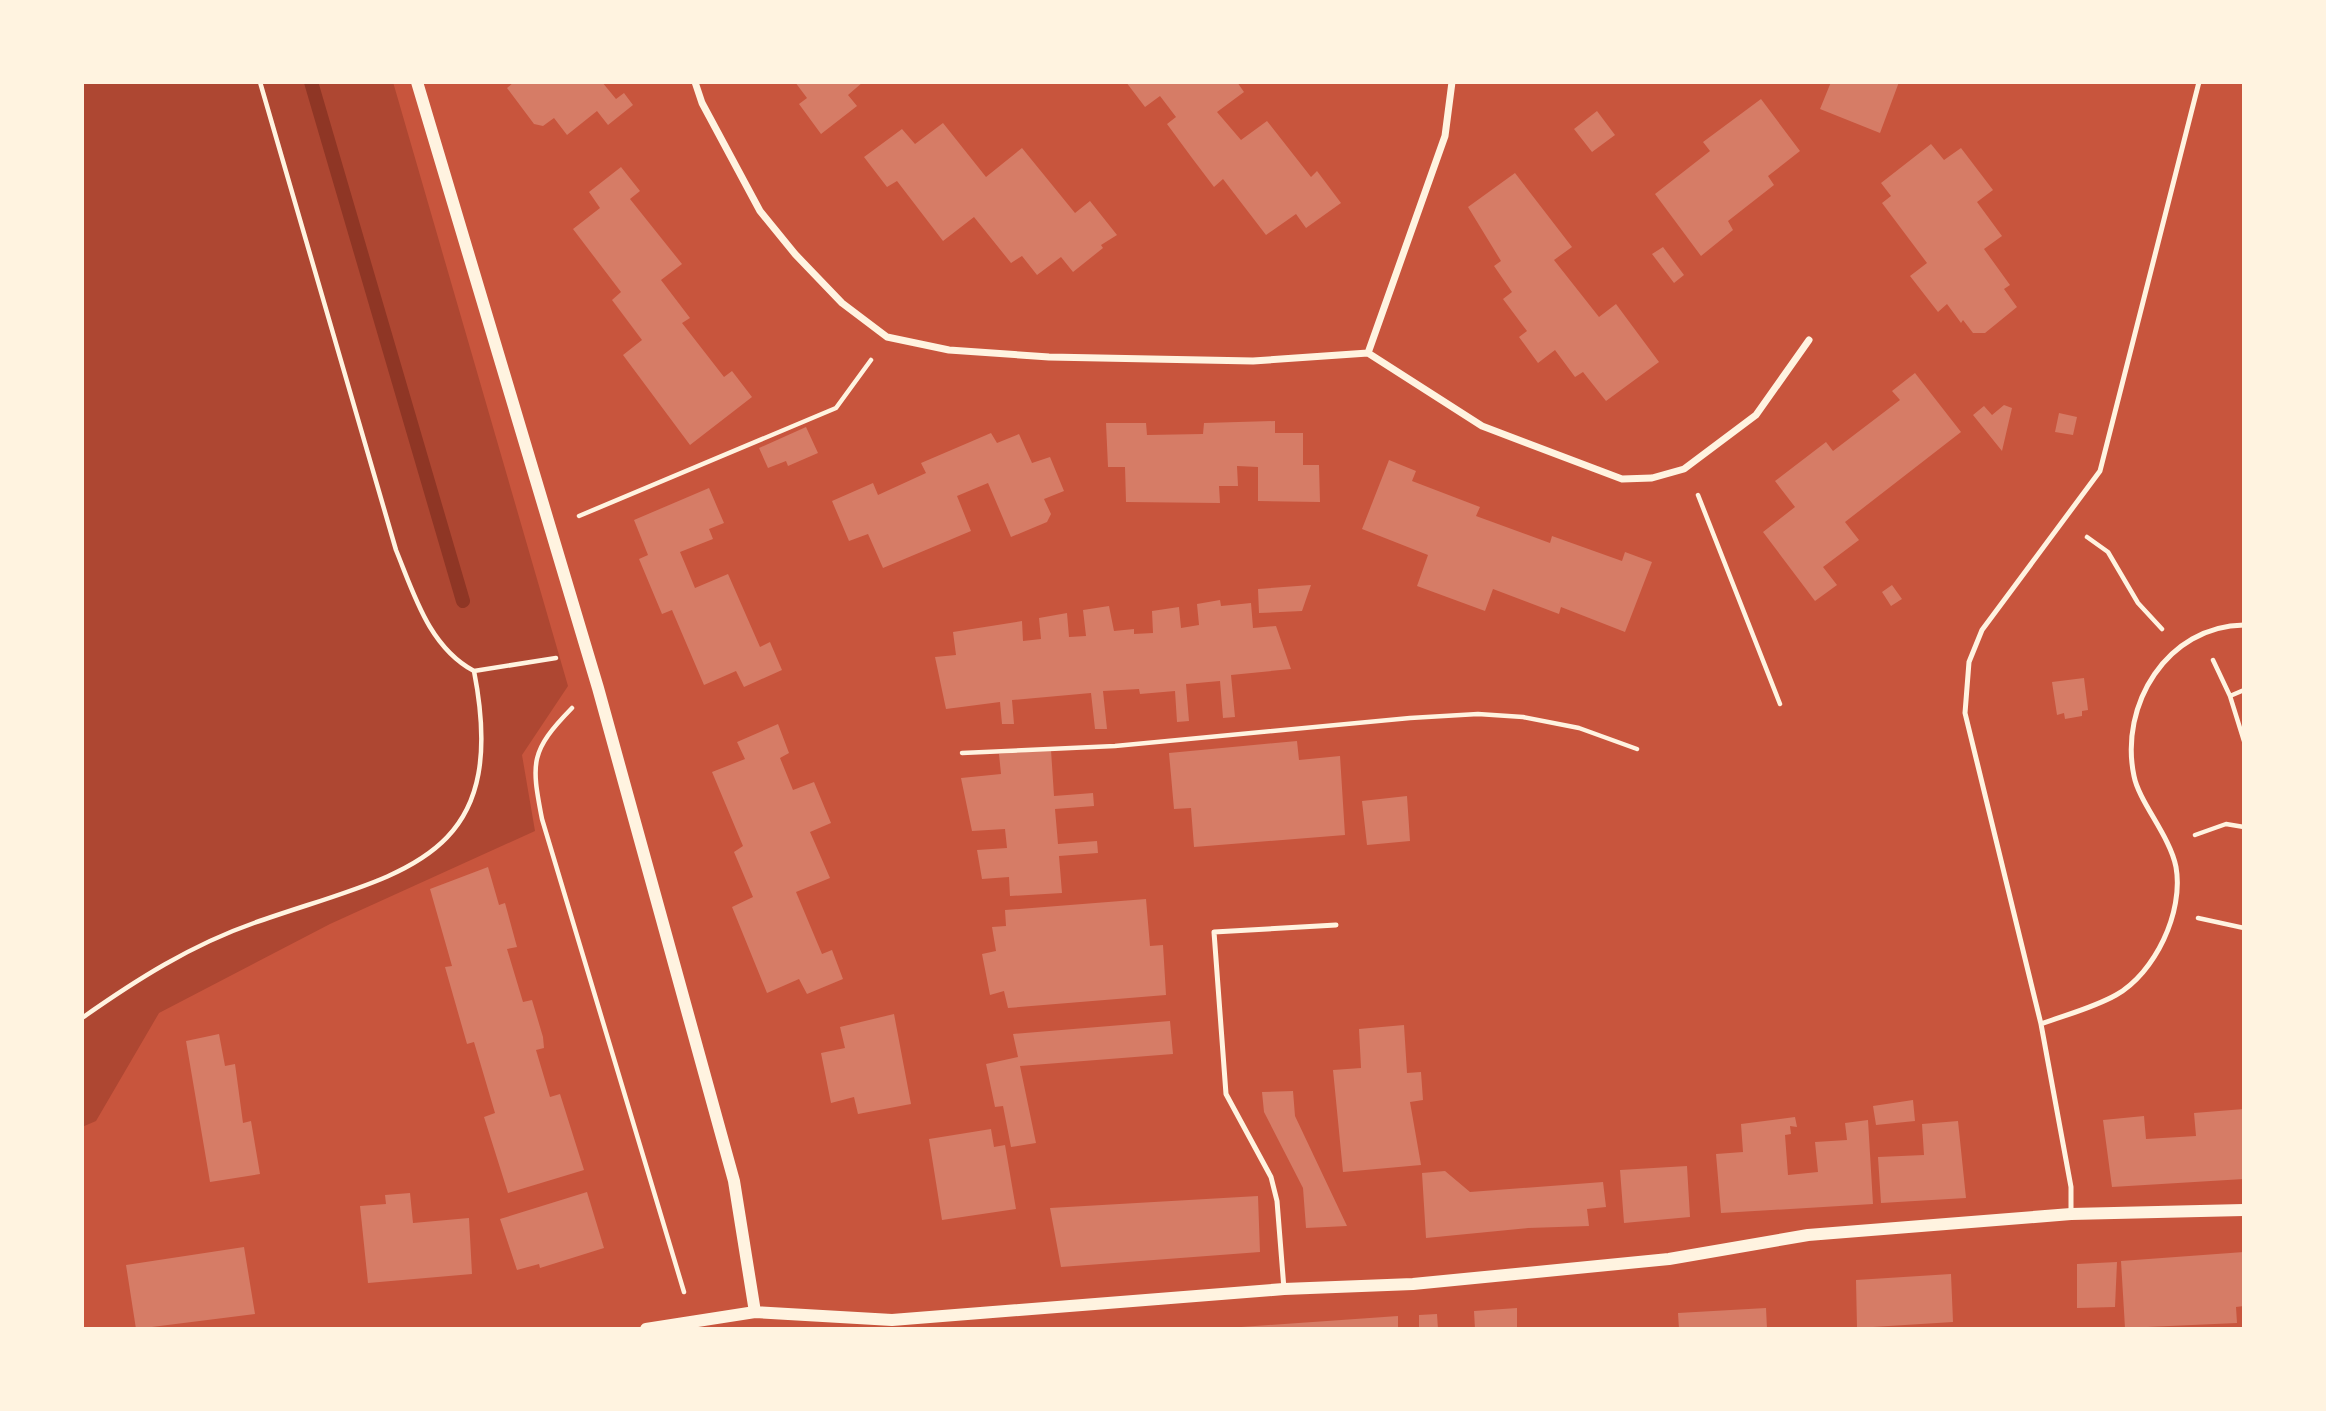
<svg xmlns="http://www.w3.org/2000/svg" width="2326" height="1411" viewBox="0 0 2326 1411" font-family="Lato,sans-serif">
  <rect width="100%" height="100%" fill="#c8553d"/>
  <path fill="#ae4732" d="M 82,82 L 393,82 L 568,686 L 522,755 L 535,831 L 330,924 L 159,1013 L 96,1121 L 82,1127 Z"/>
  <g fill="none" stroke-linecap="round" stroke-linejoin="round">
    <path stroke="#8f3625" stroke-width="14" d="M 311,82 L 463,601"/>
  </g>
  <path fill="#d67c66" d="M 514,82 L 602,82 L 616,99 L 624,93 L 633,105 L 608,125 L 597,111 L 567,135 L 554,118 L 543,126 L 534,124 L 507,88 Z
    M 795,82 L 863,82 L 848,95 L 857,106 L 821,134 L 799,104 L 807,98 Z
    M 1126,82 L 1237,82 L 1244,92 L 1217,112 L 1241,140 L 1267,121 L 1311,177 L 1317,171 L 1341,203 L 1306,228 L 1296,214 L 1266,235 L 1223,179 L 1214,187 L 1192,158 L 1167,124 L 1176,117 L 1160,96 L 1145,107 Z
    M 1831,82 L 1899,82 L 1880,133 L 1820,109 Z
    M 1761,99 L 1800,151 L 1768,176 L 1774,185 L 1728,221 L 1733,230 L 1701,256 L 1655,194 L 1710,151 L 1703,142 Z
    M 1597,111 L 1615,135 L 1592,152 L 1574,129 Z
    M 943,123 L 986,177 L 1022,148 L 1075,213 L 1090,201 L 1117,235 L 1101,245 L 1103,248 L 1073,272 L 1061,257 L 1037,275 L 1022,256 L 1011,263 L 974,217 L 943,241 L 897,181 L 887,187 L 864,157 L 902,129 L 915,144 Z
    M 1931,144 L 1944,160 L 1961,148 L 1993,190 L 1977,202 L 2002,236 L 1984,249 L 2010,285 L 2004,289 L 2017,307 L 1985,333 L 1973,333 L 1963,320 L 1961,323 L 1947,304 L 1938,312 L 1910,276 L 1927,263 L 1882,203 L 1891,196 L 1881,183 Z
    M 621,167 L 640,191 L 630,199 L 682,264 L 661,280 L 690,318 L 682,323 L 724,377 L 732,371 L 752,397 L 690,445 L 623,355 L 642,340 L 612,300 L 621,292 L 573,229 L 600,208 L 589,192 Z
    M 1515,173 L 1572,247 L 1554,260 L 1599,317 L 1616,304 L 1659,362 L 1606,401 L 1583,372 L 1575,377 L 1555,350 L 1538,363 L 1519,337 L 1527,331 L 1503,299 L 1512,292 L 1494,266 L 1501,261 L 1468,207 Z
    M 1663,247 L 1684,275 L 1674,283 L 1652,254 Z
    M 1915,373 L 1961,432 L 1845,522 L 1859,540 L 1823,567 L 1837,585 L 1815,601 L 1763,532 L 1795,507 L 1775,481 L 1826,442 L 1833,451 L 1900,400 L 1892,391 Z
    M 2004,405 L 2012,408 L 2002,451 L 1973,415 L 1984,406 L 1992,415 Z
    M 2059,413 L 2077,417 L 2073,435 L 2055,432 Z
    M 1275,421 L 1275,433 L 1303,433 L 1303,465 L 1319,465 L 1320,502 L 1258,501 L 1258,467 L 1237,466 L 1238,486 L 1219,486 L 1220,503 L 1126,502 L 1125,467 L 1108,467 L 1106,423 L 1146,423 L 1147,435 L 1203,434 L 1204,423 Z
    M 806,427 L 818,453 L 788,466 L 786,461 L 768,468 L 759,448 Z
    M 991,433 L 997,443 L 1019,434 L 1032,463 L 1050,457 L 1064,491 L 1044,499 L 1051,514 L 1047,522 L 1011,537 L 988,483 L 957,496 L 971,531 L 883,568 L 868,534 L 849,541 L 832,501 L 873,483 L 878,495 L 926,473 L 921,463 Z
    M 1389,460 L 1416,471 L 1412,481 L 1480,507 L 1476,516 L 1550,543 L 1552,536 L 1622,561 L 1625,552 L 1652,562 L 1625,632 L 1561,607 L 1559,614 L 1493,589 L 1485,611 L 1417,586 L 1428,555 L 1362,529 Z
    M 709,488 L 724,523 L 709,529 L 713,539 L 680,552 L 688,571 L 695,588 L 728,574 L 760,647 L 770,642 L 782,670 L 744,687 L 736,671 L 704,685 L 672,610 L 662,614 L 639,559 L 648,555 L 634,520 Z
    M 1311,585 L 1302,611 L 1259,613 L 1258,589 Z
    M 1892,585 L 1902,599 L 1891,606 L 1882,592 Z
    M 1220,600 L 1221,606 L 1251,603 L 1253,628 L 1276,626 L 1291,669 L 1231,675 L 1235,717 L 1223,718 L 1220,681 L 1186,684 L 1189,721 L 1177,722 L 1175,691 L 1140,694 L 1139,689 L 1103,691 L 1107,729 L 1095,729 L 1091,693 L 1012,700 L 1014,724 L 1002,724 L 1000,702 L 946,709 L 935,657 L 956,655 L 953,632 L 1022,621 L 1023,641 L 1041,639 L 1039,618 L 1067,613 L 1069,637 L 1086,636 L 1083,610 L 1109,606 L 1114,631 L 1134,629 L 1134,634 L 1153,633 L 1152,611 L 1179,607 L 1181,628 L 1199,625 L 1197,604 Z
    M 2084,678 L 2088,710 L 2082,711 L 2082,716 L 2065,719 L 2064,713 L 2057,715 L 2052,682 Z
    M 778,724 L 789,753 L 780,758 L 793,790 L 814,782 L 831,823 L 810,832 L 830,878 L 796,892 L 822,954 L 832,950 L 843,979 L 807,994 L 799,979 L 767,993 L 732,907 L 753,897 L 734,852 L 743,846 L 712,772 L 745,759 L 737,742 Z
    M 1297,741 L 1299,760 L 1340,756 L 1345,835 L 1194,847 L 1191,808 L 1174,809 L 1169,753 Z
    M 1051,750 L 1054,796 L 1093,793 L 1094,806 L 1055,809 L 1058,844 L 1097,841 L 1098,853 L 1059,856 L 1062,893 L 1010,896 L 1009,877 L 982,879 L 977,850 L 1007,848 L 1005,829 L 972,831 L 961,778 L 1001,774 L 999,754 Z
    M 1407,796 L 1410,841 L 1367,845 L 1362,801 Z
    M 488,867 L 499,905 L 505,903 L 517,947 L 507,949 L 523,1002 L 532,1000 L 543,1037 L 544,1048 L 536,1050 L 550,1097 L 560,1094 L 584,1170 L 508,1193 L 484,1117 L 495,1113 L 474,1042 L 467,1044 L 445,967 L 452,966 L 430,889 Z
    M 1146,899 L 1150,946 L 1163,945 L 1166,995 L 1008,1008 L 1004,991 L 990,995 L 982,954 L 996,951 L 992,927 L 1006,926 L 1005,910 Z
    M 894,1014 L 911,1104 L 858,1114 L 854,1097 L 831,1103 L 821,1053 L 845,1048 L 840,1027 Z
    M 1170,1021 L 1173,1054 L 1020,1066 L 1036,1143 L 1011,1147 L 1003,1106 L 995,1107 L 986,1064 L 1018,1057 L 1013,1034 Z
    M 1404,1025 L 1407,1073 L 1421,1072 L 1423,1100 L 1410,1102 L 1421,1165 L 1343,1172 L 1333,1070 L 1361,1068 L 1359,1029 Z
    M 219,1034 L 225,1066 L 235,1064 L 243,1123 L 251,1121 L 260,1174 L 210,1182 L 186,1041 Z
    M 1293,1091 L 1295,1116 L 1347,1226 L 1306,1228 L 1303,1188 L 1264,1112 L 1262,1092 Z
    M 1913,1100 L 1915,1121 L 1876,1125 L 1873,1106 Z
    M 2244,1109 L 2244,1179 L 2112,1187 L 2103,1120 L 2144,1116 L 2146,1139 L 2196,1136 L 2194,1113 Z
    M 1795,1117 L 1797,1127 L 1790,1126 L 1791,1134 L 1785,1135 L 1788,1175 L 1818,1172 L 1815,1142 L 1847,1140 L 1845,1123 L 1868,1120 L 1873,1204 L 1721,1213 L 1716,1154 L 1743,1152 L 1741,1124 Z
    M 1958,1121 L 1966,1198 L 1881,1203 L 1878,1157 L 1924,1155 L 1922,1124 Z
    M 991,1129 L 994,1147 L 1005,1145 L 1016,1209 L 942,1220 L 929,1139 Z
    M 1687,1166 L 1690,1217 L 1624,1223 L 1620,1170 Z
    M 1445,1171 L 1470,1192 L 1603,1182 L 1606,1207 L 1587,1209 L 1589,1226 L 1528,1228 L 1426,1238 L 1422,1173 Z
    M 587,1192 L 604,1248 L 540,1268 L 539,1264 L 517,1270 L 500,1219 Z
    M 410,1193 L 413,1223 L 469,1218 L 472,1274 L 368,1283 L 360,1206 L 386,1204 L 385,1195 Z
    M 1258,1196 L 1260,1252 L 1061,1267 L 1050,1208 Z
    M 244,1247 L 255,1314 L 136,1329 L 126,1265 Z
    M 2244,1252 L 2244,1306 L 2236,1307 L 2237,1323 L 2125,1328 L 2121,1261 Z
    M 2117,1262 L 2115,1307 L 2077,1308 L 2077,1264 Z
    M 1951,1274 L 1953,1322 L 1857,1328 L 1856,1280 Z
    M 1517,1308 L 1517,1329 L 1475,1329 L 1474,1311 Z
    M 1766,1308 L 1767,1329 L 1679,1329 L 1678,1313 Z
    M 1437,1314 L 1438,1329 L 1419,1329 L 1419,1315 Z
    M 1398,1316 L 1398,1329 L 1241,1329 L 1241,1327 Z"/>
  <g fill="none" stroke-linecap="round" stroke-linejoin="round">
    <path stroke="#fff3e0" stroke-width="4.5" d="M 1698,495 L 1780,704
      M 579,516 L 836,408 L 871,360
      M 2087,537 L 2108,552 L 2138,603 L 2162,629
      M 2213,660 L 2230,696 L 2244,741
      M 474,671 L 556,658
      M 2230,696 L 2244,690
      M 572,708 C 530,751 531,762 542,819 L 684,1292
      M 962,753 L 1115,746 L 1410,718 L 1478,714 L 1523,717 L 1579,728 L 1637,749
      M 2195,835 L 2226,824 L 2244,827
      M 2198,918 L 2244,928
      M 82,1018 C 136,980 191,945 254,923 C 398,872 512,865 474,671 C 429,647 414,594 396,550 L 260,82"/>
    <path stroke="#fff3e0" stroke-width="5" d="M 2041,1024 C 2065,1015 2093,1008 2116,995 C 2155,973 2184,912 2176,867 C 2170,836 2139,802 2134,776 C 2119,705 2167,626 2244,625
      M 2071,1214 L 2071,1187 L 2041,1024 L 1965,713 L 1969,662 L 1982,630 L 2100,471 L 2199,82
      M 1284,1289 L 1277,1201 L 1271,1177 L 1226,1094 L 1214,932 L 1336,925"/>
    <path stroke="#fff3e0" stroke-width="7" d="M 695,82 L 702,103 L 760,211 L 795,254 L 842,303 L 887,337 L 949,350 L 1049,357 L 1253,361 L 1368,353 L 1482,426 L 1622,479 L 1652,478 L 1684,469 L 1756,415 L 1809,340
      M 1368,353 L 1445,136 L 1452,82"/>
    <path stroke="#fff3e0" stroke-width="12" d="M 417,82 L 598,688 L 734,1181 L 755,1312
      M 646,1329 L 755,1312 L 892,1320 L 1284,1289 L 1413,1284 L 1669,1259 L 1808,1235 L 2071,1214 L 2244,1210"/>
  </g>
  <rect width="2326" height="1411" fill="none" stroke="#fff3e0" stroke-width="168"/>
</svg>
